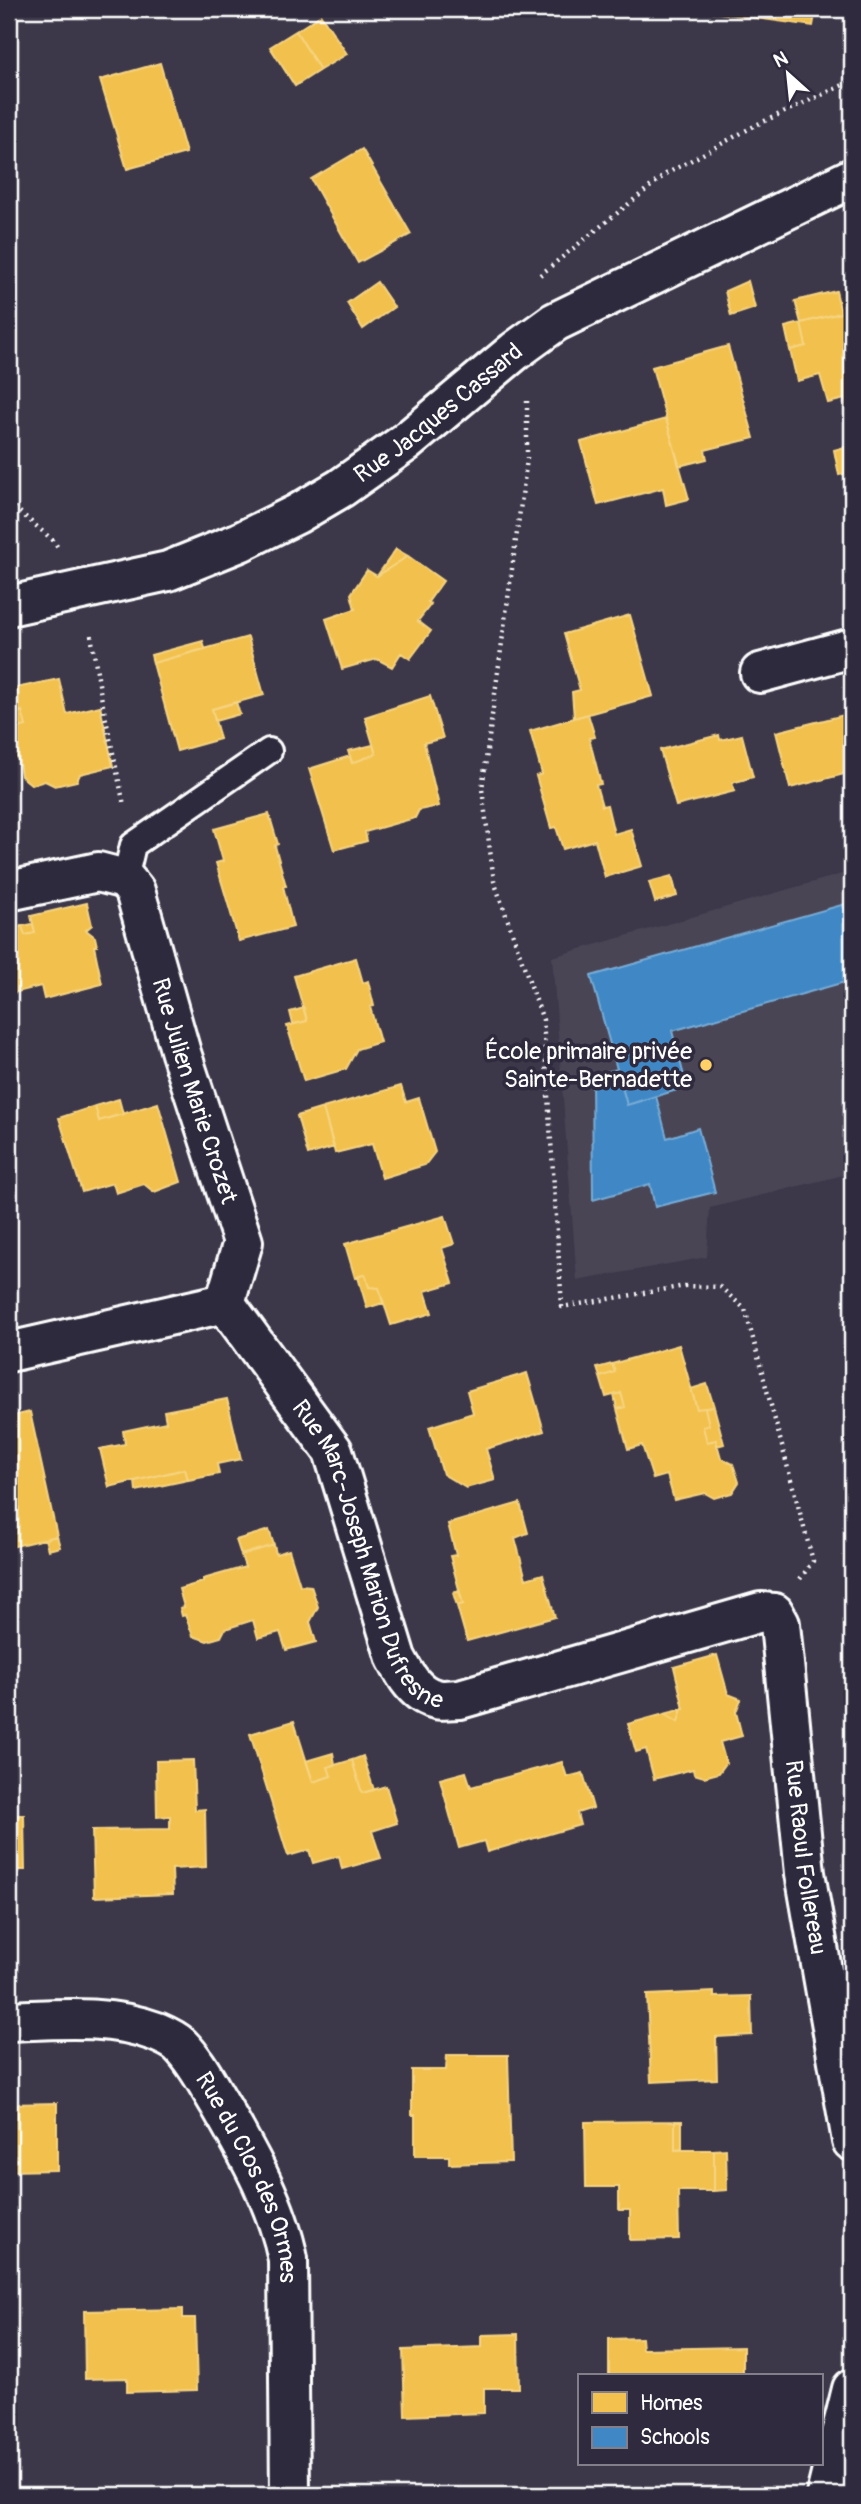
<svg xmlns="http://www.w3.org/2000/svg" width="861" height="2504" viewBox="0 0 861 2504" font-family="Pangolin,sans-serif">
  <rect width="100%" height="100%" fill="#3c3749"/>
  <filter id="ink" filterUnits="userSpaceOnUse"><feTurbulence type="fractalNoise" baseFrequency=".0143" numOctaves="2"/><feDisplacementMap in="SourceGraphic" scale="14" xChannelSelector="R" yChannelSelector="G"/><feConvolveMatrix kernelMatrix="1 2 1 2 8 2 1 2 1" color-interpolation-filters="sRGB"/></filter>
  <g filter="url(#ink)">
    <path fill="#494455" d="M 852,871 L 852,1173 L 710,1208 L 707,1257 L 577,1281 L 552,957 Z"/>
    <path fill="#f2c14e" stroke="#f6d483" stroke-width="2" d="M 690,9 L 816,9 L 813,26 Z
      M 321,15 L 347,54 L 320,70 L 296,31 Z
      M 296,31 L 320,70 L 295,86 L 270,47 Z
      M 160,63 L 186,153 L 127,169 L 100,80 Z
      M 362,149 L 411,234 L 358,263 L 311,179 Z
      M 748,281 L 755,308 L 731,316 L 725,291 Z
      M 377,282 L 394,307 L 363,329 L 347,303 Z
      M 836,291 L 841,313 L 801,323 L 795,301 Z
      M 848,311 L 852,325 L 852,422 L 849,422 L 845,399 L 828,403 L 820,375 L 797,381 L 790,350 L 806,346 L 801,323 Z
      M 801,323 L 806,346 L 790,350 L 785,327 Z
      M 728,346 L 754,438 L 705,450 L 707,459 L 679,466 L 652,367 Z
      M 666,419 L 689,499 L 666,505 L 663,488 L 598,505 L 581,442 Z
      M 852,445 L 852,472 L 839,475 L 834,450 Z
      M 396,549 L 408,556 L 377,576 Z
      M 408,556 L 443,581 L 428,602 L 431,604 L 418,621 L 431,631 L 410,659 L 401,653 L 392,667 L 377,659 L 342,669 L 326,619 L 355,609 L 351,594 L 367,570 L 377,576 Z
      M 630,615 L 653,696 L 574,718 L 572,692 L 580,690 L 564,634 Z
      M 248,637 L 264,695 L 212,709 L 220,739 L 177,751 L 153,663 Z
      M 203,641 L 205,649 L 153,663 L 151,655 Z
      M 59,679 L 67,714 L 100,706 L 113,766 L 80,774 L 77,781 L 55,786 L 45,781 L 32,785 L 21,776 L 18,757 L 9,759 L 9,720 L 18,728 L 26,726 L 22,711 L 15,713 L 11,689 Z
      M 430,696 L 443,738 L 424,743 L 439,806 L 419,810 L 415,818 L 365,832 L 367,841 L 334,850 L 309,769 L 350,756 L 352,763 L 376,754 L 365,717 Z
      M 236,702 L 240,714 L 215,721 L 212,709 Z
      M 22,711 L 26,726 L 18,728 L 9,720 L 9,716 Z
      M 852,713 L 852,772 L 790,788 L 776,732 Z
      M 588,714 L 595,737 L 589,738 L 601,784 L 596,785 L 602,806 L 607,805 L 614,834 L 631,829 L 642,866 L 605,877 L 595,840 L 563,849 L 556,827 L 551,828 L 536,776 L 542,774 L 530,731 Z
      M 719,735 L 720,740 L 742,735 L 753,777 L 732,783 L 735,791 L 676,806 L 660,750 Z
      M 373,745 L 376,754 L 352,763 L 348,751 Z
      M 269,814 L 278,844 L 275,846 L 286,886 L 283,886 L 293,927 L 239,941 L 216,863 L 223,861 L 214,829 Z
      M 672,876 L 677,896 L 655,902 L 649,882 Z
      M 87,903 L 92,925 L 86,930 L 95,937 L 97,946 L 94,946 L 102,984 L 44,999 L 41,986 L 9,994 L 9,929 L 22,926 L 25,935 L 35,933 L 31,916 Z
      M 33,924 L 35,933 L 25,935 L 22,926 Z
      M 356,958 L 363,983 L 368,981 L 374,1006 L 370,1007 L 380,1042 L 357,1049 L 346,1069 L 304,1081 L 287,1026 L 307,1021 L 294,976 Z
      M 304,1008 L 307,1021 L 293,1024 L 290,1012 Z
      M 401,1086 L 406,1102 L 419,1098 L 435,1152 L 425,1165 L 382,1178 L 372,1144 L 335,1153 L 323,1108 Z
      M 119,1099 L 123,1114 L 99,1121 L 95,1106 Z
      M 158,1103 L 181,1182 L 154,1192 L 144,1184 L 116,1193 L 113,1183 L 82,1192 L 59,1118 L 95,1106 L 99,1121 Z
      M 323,1108 L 334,1147 L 308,1155 L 297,1116 Z
      M 445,1216 L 454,1244 L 442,1248 L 453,1283 L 425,1291 L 432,1313 L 391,1325 L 379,1288 L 369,1287 L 365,1274 L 355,1278 L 345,1244 Z
      M 365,1274 L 369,1287 L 379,1288 L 383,1303 L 367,1308 L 358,1277 Z
      M 679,1345 L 697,1409 L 705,1408 L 709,1425 L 703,1427 L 707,1442 L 716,1440 L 721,1458 L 733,1464 L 739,1482 L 732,1493 L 714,1498 L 705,1493 L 674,1500 L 667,1475 L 653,1479 L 642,1445 L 628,1449 L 617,1409 L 625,1407 L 621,1393 L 606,1397 L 600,1377 L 615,1372 L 612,1364 Z
      M 612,1364 L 615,1372 L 600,1377 L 597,1368 Z
      M 527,1373 L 544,1431 L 486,1449 L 495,1480 L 466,1488 L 443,1474 L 429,1427 L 473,1413 L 467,1391 Z
      M 707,1384 L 714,1407 L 697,1409 L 691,1389 Z
      M 621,1393 L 625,1407 L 617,1409 L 614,1395 Z
      M 227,1399 L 241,1459 L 217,1464 L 219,1474 L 188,1480 L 185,1469 L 109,1487 L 100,1449 L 125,1444 L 123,1431 L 166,1422 L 164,1411 Z
      M 714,1407 L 724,1444 L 717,1446 L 716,1440 L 707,1442 L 703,1427 L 709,1425 L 705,1408 Z
      M 30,1412 L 57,1536 L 11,1547 L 9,1546 L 9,1417 Z
      M 185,1469 L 188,1480 L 136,1491 L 135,1481 Z
      M 520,1503 L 528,1533 L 515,1538 L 526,1579 L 543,1574 L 555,1617 L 467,1641 L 457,1606 L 463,1604 L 450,1556 L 456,1555 L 448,1524 Z
      M 269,1530 L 274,1545 L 241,1555 L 236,1540 Z
      M 57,1536 L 60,1547 L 48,1550 L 45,1539 Z
      M 274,1545 L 276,1554 L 289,1550 L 300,1585 L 311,1586 L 318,1607 L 310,1622 L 316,1642 L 286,1650 L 280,1632 L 258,1638 L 253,1620 L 225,1629 L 221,1637 L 207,1641 L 193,1636 L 185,1615 L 182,1616 L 180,1608 L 184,1607 L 179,1589 L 203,1582 L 203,1579 L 245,1567 L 241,1555 Z
      M 459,1591 L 463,1604 L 457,1606 L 453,1593 Z
      M 717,1655 L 728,1694 L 741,1699 L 736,1712 L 742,1736 L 720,1742 L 726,1763 L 719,1773 L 704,1777 L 694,1774 L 693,1769 L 654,1779 L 646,1749 L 636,1752 L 628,1724 L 664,1714 L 678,1722 L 682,1709 L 684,1709 L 674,1667 Z
      M 682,1709 L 678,1722 L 664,1714 L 672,1712 Z
      M 294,1721 L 313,1782 L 331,1776 L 328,1767 L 352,1760 L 362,1793 L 386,1786 L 397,1823 L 372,1831 L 381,1858 L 342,1869 L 339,1856 L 313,1863 L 309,1850 L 288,1856 L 250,1734 Z
      M 333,1753 L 335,1764 L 328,1767 L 331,1776 L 313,1782 L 306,1761 Z
      M 363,1756 L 374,1790 L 362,1793 L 352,1760 Z
      M 193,1760 L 195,1810 L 205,1809 L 206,1867 L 172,1869 L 173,1894 L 94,1897 L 92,1830 L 170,1829 L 170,1816 L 157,1817 L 156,1761 Z
      M 562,1762 L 567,1777 L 583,1773 L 593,1808 L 577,1813 L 580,1825 L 487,1852 L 484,1841 L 459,1848 L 440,1779 L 466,1772 L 471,1787 Z
      M 9,1815 L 24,1815 L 25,1870 L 9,1870 Z
      M 714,1992 L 714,1997 L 751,1996 L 752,2035 L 716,2037 L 717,2079 L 651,2082 L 647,1995 Z
      M 447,2055 L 508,2055 L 511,2162 L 449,2164 L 449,2156 L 415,2156 L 415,2115 L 412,2115 L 412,2070 L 446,2070 Z
      M 57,2103 L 57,2170 L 9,2171 L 9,2104 Z
      M 675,2121 L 682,2121 L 682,2149 L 675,2150 Z
      M 675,2121 L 675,2150 L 714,2150 L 714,2191 L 678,2191 L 679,2239 L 630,2240 L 630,2210 L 619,2210 L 619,2187 L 586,2187 L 585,2122 Z
      M 726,2149 L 727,2190 L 714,2191 L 714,2150 Z
      M 183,2309 L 183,2318 L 195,2318 L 197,2390 L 127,2392 L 127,2378 L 85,2379 L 84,2311 Z
      M 518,2334 L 519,2388 L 484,2388 L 484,2413 L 405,2416 L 403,2350 L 482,2347 L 482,2335 Z
      M 641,2338 L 642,2349 L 743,2347 L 743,2376 L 609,2376 L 609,2339 Z"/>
    <path fill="#3f88c5" stroke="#79acd6" stroke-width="2" d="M 852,902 L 852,980 L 672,1031 L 687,1087 L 627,1105 L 591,976 Z
      M 617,1069 L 627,1105 L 656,1096 L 667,1138 L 698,1128 L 715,1192 L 655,1207 L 650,1184 L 593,1200 L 592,1076 Z"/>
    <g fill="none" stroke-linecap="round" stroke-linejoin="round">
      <defs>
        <path id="lane" d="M 125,879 L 133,845 L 269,751"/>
        <g id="street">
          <path id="s1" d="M 9,606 L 168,571 L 240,542 L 297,514 L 341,488 L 406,442 L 515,351 L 555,322 L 852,178"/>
          <path d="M 760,673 L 852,648"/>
          <path id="s2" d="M 9,891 L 98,872 L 125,879 L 135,891 L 181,1053 L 243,1242 L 225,1303"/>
          <path id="s3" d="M 9,1352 L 225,1303 L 333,1451 L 396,1658 C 405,1675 416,1695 436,1699 C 443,1701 453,1699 460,1699 L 761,1612 L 774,1613 L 780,1624 L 805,1873 L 852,2141"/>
          <path id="s4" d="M 9,2021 C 58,2019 110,2014 157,2032 C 164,2035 175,2040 180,2045 C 196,2061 207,2083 219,2103 C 247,2152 277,2203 288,2259 L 290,2495"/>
          <path d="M 826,2495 L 852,2389"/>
        </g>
      </defs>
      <use href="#lane" stroke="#fff" stroke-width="30"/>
      <use href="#street" stroke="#fff" stroke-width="44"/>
      <path stroke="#fff" stroke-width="4.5" stroke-dasharray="2 5" stroke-linecap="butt" d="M 540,275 L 666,174 L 756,125 L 852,81
        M 527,401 L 527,459 L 482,789 L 494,881 L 543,1020 L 562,1307 L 685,1286 L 720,1287 L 745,1309 L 813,1561 L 800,1579
        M 9,503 L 54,541 L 59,550
        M 91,635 L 101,696 L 124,805"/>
      <use href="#lane" stroke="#2f2a3d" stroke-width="24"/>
      <use href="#street" stroke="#2f2a3d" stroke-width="38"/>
    </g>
  </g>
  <circle fill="#ffd166" stroke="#2f2a3d" stroke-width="2.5" cx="706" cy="1065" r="7"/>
  <g text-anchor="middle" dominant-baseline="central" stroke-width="7" stroke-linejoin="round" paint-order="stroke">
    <g font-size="24" fill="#fff" stroke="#2f2a3d">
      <text stroke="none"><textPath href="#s1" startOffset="478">Rue Jacques Cassard</textPath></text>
      <text stroke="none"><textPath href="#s2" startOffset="343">Rue Julien Marie Crozet</textPath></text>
      <text stroke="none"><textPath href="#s3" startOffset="516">Rue Marc-Joseph Marion Dufresne</textPath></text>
      <text stroke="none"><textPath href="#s3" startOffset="1278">Rue Raoul Follereau</textPath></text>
      <text stroke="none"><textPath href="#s4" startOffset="327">Rue du Clos des Ormes</textPath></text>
    </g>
    <g font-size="24" fill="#fff" stroke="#2f2a3d" text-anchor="end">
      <text x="692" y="1051">École primaire privée<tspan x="692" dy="28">Sainte-Bernadette</tspan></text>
    </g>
  </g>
  <rect width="861" height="2504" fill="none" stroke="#2f2a3d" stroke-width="35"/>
  <rect x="18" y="18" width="826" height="2469" fill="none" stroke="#fff" stroke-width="2.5" filter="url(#ink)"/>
  <rect x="578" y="2374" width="245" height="91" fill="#2f2a3d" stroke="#827f8b" stroke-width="2"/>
  <rect x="592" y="2392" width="35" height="21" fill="#f2c14e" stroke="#827f8b" stroke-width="2"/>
  <text x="640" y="2410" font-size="21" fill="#ffffff">Homes</text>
  <rect x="592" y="2427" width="35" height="21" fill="#3f88c5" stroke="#827f8b" stroke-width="2"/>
  <text x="640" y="2444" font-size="21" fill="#ffffff">Schools</text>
  <g transform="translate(788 74) rotate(333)" stroke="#2f2a3d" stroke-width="5" paint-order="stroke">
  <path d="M0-5L12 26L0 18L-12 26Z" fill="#ffffff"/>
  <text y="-10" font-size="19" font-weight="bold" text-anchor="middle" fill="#ffffff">N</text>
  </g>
</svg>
